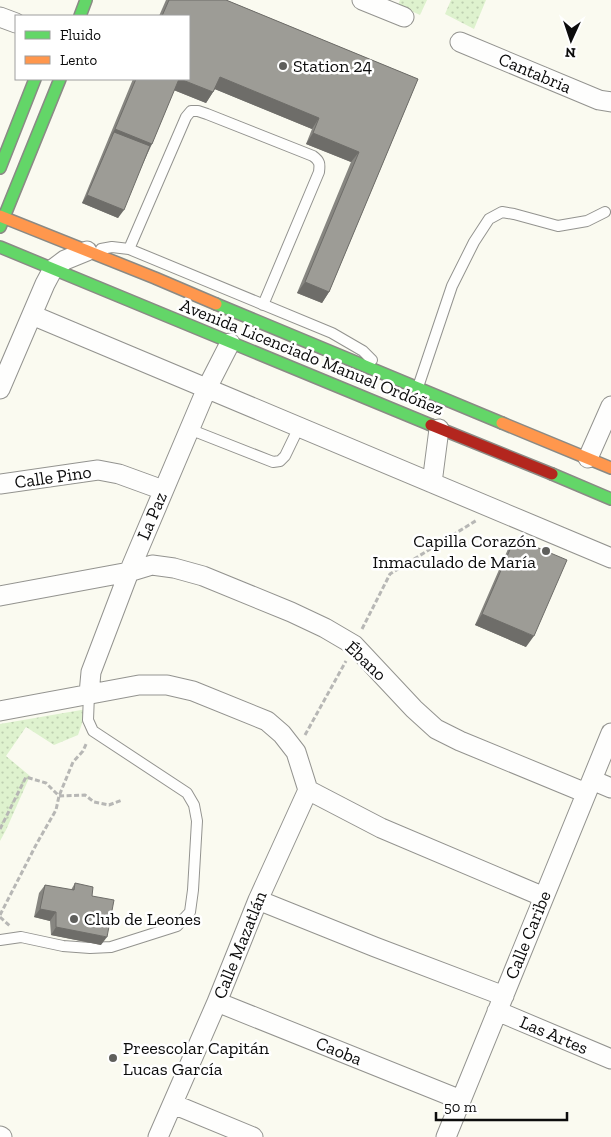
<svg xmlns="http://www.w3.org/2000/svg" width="611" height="1137" viewBox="0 0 611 1137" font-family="'Zilla Slab',serif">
  <defs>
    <pattern id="grass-dots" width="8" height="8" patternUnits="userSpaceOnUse" patternTransform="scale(1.25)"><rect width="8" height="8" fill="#def2ce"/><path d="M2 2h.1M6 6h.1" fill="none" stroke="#bdceb0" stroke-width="1.8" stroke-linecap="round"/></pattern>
  </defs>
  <rect width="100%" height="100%" fill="#fafaf0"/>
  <path fill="url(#grass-dots)" d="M 400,0 L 427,0 L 420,15 L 398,5 Z
    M 451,0 L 486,0 L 474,29 L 445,14 Z
    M 87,709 L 78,735 L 54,745 L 26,727 L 6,756 L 30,776 L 6,830 L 0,841 L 0,724 Z"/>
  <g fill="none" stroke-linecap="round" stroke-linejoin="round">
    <defs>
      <path id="lane" d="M 101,249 L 112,247 L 129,249 L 332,333 L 363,351 L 372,360
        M 129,249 L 186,117 L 191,111 L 198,111 L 207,114 L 313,156 C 320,161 320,164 319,172 L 263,305
        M 418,387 L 452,286 L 474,242 L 489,219 L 502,212 L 514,214 L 558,226 L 587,221 L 605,212
        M 189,429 L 273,462 L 280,461 L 285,456 L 299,427
        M 0,940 L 21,937 L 63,946 L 90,948 L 111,947 L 177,926 L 190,912 L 193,890 L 197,821 L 194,805 L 187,793 L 93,731 L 88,720 L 89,694"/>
      <path id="street" d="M 362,0 L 404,17
        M 0,17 L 16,23
        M 460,42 L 599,100 L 611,102
        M 32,315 L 611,558
        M 0,389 L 45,284 L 53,269 L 65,260 L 87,251
        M 588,458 L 611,406
        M 432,483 L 439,429
        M 0,484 L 98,470 L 119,474 L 163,490
        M 0,596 L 129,572 L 152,565 L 174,568 L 203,576 L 291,612 L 325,628 L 354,645 L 414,709 L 436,729 L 460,741 L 586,793
        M 89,694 L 91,672 L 129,572 L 207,388 L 230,343
        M 0,711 L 139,685 L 167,685 L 193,691 L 267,721 L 282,734 L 296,752 L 308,790 L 258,900 L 217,1002 L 158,1137
        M 592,780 L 611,788
        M 308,790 L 381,828 L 544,897
        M 258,900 L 375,947 L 504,996
        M 217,1002 L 461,1100
        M 497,1011 L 611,1059
        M 173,1104 L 253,1137
        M 0,1136 L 2,1137
        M 446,1137 L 611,733"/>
      <path id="fast" d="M 80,16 L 86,0
        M 0,168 L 35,79
        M 0,227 L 60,79
        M 0,247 L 431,425
        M 216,304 L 502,423
        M 552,474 L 611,499"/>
      <path id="slow" d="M 0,216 L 155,278 L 216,304
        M 502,423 L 611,468"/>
      <path id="jam" d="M 431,425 L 552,474"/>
    </defs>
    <use href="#lane" stroke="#93938f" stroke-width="12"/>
    <use href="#street" stroke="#93938f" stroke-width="21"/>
    <use href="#fast" stroke="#8a8a85" stroke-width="14"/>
    <use href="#slow" stroke="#8a8a85" stroke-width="14"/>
    <use href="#jam" stroke="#8a8a85" stroke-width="14"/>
    <path stroke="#b7b7b5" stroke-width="3" stroke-dasharray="5 2.5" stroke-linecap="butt" d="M 362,629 L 390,574 L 477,520
      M 305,735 L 346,661
      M 0,829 L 26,777 L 46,783 L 59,796 L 85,795 L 94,802 L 109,805 L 122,800
      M 0,915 L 37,843 L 56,810 L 59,796 L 73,762 L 83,751 L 87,742
      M 0,917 L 10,926"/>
    <use href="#lane" stroke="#fefefd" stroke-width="10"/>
    <use href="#street" stroke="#fefefd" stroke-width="19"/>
    <use href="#fast" stroke="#63d668" stroke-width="11"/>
    <use href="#slow" stroke="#ff974d" stroke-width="11"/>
    <use href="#jam" stroke="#b3261e" stroke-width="11"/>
  </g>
  <path fill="#878681" d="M 166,0 L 226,0 L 418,79 L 329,292 L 322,303 L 297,293 L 351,162 L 306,144 L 312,129 L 215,89 L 206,103 L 174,90 L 152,144 L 118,218 L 82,203 L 133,79 L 189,79 L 189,16 L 159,16 Z
    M 515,538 L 526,647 L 475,625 L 508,549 Z
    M 75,883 L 92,896 L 101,945 L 51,935 L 50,921 L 34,917 L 39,893 L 45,885 L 71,890 Z"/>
  <path fill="#6e6d69" d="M 220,77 L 319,118 L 312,129 L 212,88 Z
    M 179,79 L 180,79 L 213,92 L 206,103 L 171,89 Z
    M 115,129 L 152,144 L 144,155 L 114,132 L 108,140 Z
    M 313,133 L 359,152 L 351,162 L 306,144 Z
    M 87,195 L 124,210 L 118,218 L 82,203 Z
    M 305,282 L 329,292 L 322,303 L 297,293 Z
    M 482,614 L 534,636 L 526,647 L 475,625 Z
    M 40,909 L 56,912 L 50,921 L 34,917 Z
    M 56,927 L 107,937 L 101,945 L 51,935 Z"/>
  <path fill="#9d9c96" stroke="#6e6d69" d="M 169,0 L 226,0 L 418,79 L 329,292 L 305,282 L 359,152 L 313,133 L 319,118 L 220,77 L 213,92 L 180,79 L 189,79 L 189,16 L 162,16 Z
    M 136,79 L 179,79 L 152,144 L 115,129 Z
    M 114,132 L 150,146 L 124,210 L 87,195 Z
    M 515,538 L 567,560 L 534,636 L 482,614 Z
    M 75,883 L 93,887 L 92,896 L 114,900 L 107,937 L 56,927 L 56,912 L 40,909 L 45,885 L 74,890 Z"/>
  <g fill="#5f5f5c" stroke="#fff" stroke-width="2">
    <circle cx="283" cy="66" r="5"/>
    <circle cx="546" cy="551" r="5"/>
    <circle cx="74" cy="919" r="5"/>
    <circle cx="113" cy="1058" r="5"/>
  </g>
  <g text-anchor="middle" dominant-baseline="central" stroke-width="5" stroke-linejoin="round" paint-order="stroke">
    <g font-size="18" fill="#0c0c0c" stroke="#fff" text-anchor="start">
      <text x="293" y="66">Station 24</text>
      <text x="536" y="541" text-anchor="end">Capilla Corazón<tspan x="536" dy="21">Inmaculado de María</tspan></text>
      <text x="84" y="919">Club de Leones</text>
      <text x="123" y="1048">Preescolar Capitán<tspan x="123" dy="21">Lucas García</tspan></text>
    </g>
    <g font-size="18" fill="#0c0c0c" stroke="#fff">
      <text transform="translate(535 73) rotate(23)">Cantabria</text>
      <text transform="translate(312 357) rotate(22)">Avenida Licenciado Manuel Ordóñez</text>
      <text transform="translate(53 477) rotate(-8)">Calle Pino</text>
      <text transform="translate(152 516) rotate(-67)">La Paz</text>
      <text transform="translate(366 661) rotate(43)">Ébano</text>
      <text transform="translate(528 935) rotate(-68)">Calle Caribe</text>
      <text transform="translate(240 945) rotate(-68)">Calle Mazatlán</text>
      <text transform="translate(554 1035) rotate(23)">Las Artes</text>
      <text transform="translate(339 1051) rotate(22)">Caoba</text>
    </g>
  </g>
  <rect x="15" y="15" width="175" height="65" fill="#ffffff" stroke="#9e9e9e"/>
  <rect x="25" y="31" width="25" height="8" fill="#63d668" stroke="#9e9e9e"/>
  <text x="60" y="40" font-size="15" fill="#0c0c0c">Fluido</text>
  <rect x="25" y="56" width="25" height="8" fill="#ff974d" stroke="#9e9e9e"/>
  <text x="60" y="65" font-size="15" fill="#0c0c0c">Lento</text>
  <g transform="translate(571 40) rotate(183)" stroke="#ffffff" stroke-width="4" paint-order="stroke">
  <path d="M0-4L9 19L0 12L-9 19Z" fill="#0c0c0c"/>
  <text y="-8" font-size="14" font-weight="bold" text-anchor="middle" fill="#0c0c0c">N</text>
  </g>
  <path d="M436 1112v8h131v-8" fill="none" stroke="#0c0c0c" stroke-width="2.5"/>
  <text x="444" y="1112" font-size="15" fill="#0c0c0c" stroke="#ffffff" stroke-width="4" paint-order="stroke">50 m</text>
</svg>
